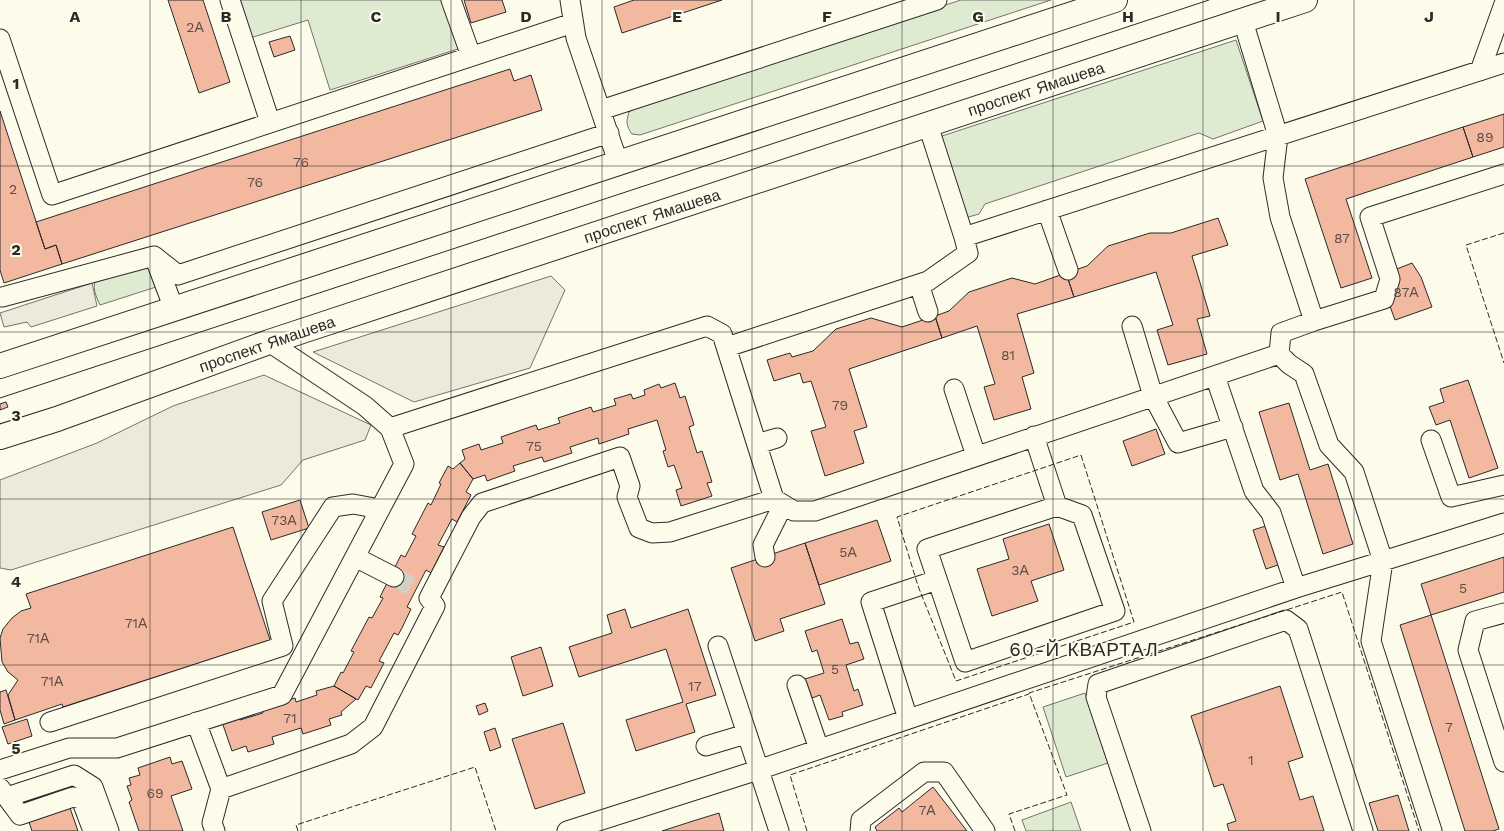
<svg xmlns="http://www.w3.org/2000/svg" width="1504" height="831" viewBox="0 0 1504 831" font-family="'Work Sans',sans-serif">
  <rect width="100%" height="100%" fill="#fdfbea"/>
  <path fill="#deebd1" stroke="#74746e" d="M 238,0 L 445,0 L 461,48 L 330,90 L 308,20 L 250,38 Z
    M 961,0 L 1051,0 L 640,135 L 632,134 C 626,126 626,121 629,112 L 643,103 Z
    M 1236,40 L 1263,121 L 1213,139 L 1199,133 L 985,204 L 979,214 L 965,218 L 939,137 Z
    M 143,266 L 149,269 L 156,287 L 100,305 C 96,297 91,285 97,278 Z
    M 1085,693 L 1108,763 L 1066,777 L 1043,707 Z
    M 1071,802 L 1081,831 L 1026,831 L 1022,820 Z"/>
  <path fill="#eceadb" stroke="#74746e" d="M 551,276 L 565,290 L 530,368 L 414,402 L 313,352 Z
    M 92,283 L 97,306 L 31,327 L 27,322 L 4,327 L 0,313 Z
    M 264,375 L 371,425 L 365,440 L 303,460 L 281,485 L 11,570 L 0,568 L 0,480 L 97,443 L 173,406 Z"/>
  <path fill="#f2b8a0" stroke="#2b2b2b" d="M 168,0 L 203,0 L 230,82 L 199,93 Z
    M 464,0 L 502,0 L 506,12 L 471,23 Z
    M 634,0 L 722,0 L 622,33 L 614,7 Z
    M 290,36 L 295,50 L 274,57 L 269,42 Z
    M 510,69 L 514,81 L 531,75 L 542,110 L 62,264 L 56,245 L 45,249 L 36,222 Z
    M 0,111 L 45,249 L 56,245 L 62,264 L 4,283 L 0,270 Z
    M 1504,114 L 1504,147 L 1473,157 L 1463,127 Z
    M 1463,127 L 1473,157 L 1346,199 L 1372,278 L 1341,288 L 1305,179 Z
    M 1218,218 L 1228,245 L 1192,256 L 1210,316 L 1197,319 L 1207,354 L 1168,365 L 1157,330 L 1173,325 L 1156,272 L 1074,297 L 1066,273 L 1087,266 L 1108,246 L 1150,233 L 1171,233 Z
    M 1412,263 L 1421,277 L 1432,307 L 1395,320 L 1379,276 Z
    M 1066,273 L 1074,297 L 1017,314 L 1034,373 L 1022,377 L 1031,409 L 994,420 L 984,387 L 995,384 L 977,326 L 942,338 L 935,316 L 949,311 L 969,292 L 1012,278 L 1035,284 Z
    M 935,316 L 942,338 L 849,369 L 867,427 L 854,431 L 864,463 L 825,476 L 811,431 L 826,427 L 811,381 L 803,383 L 800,373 L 774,381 L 767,360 L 790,353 L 792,357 L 813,351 L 836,329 L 871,318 L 902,327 Z
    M 1468,380 L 1498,468 L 1469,478 L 1450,420 L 1436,425 L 1429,407 L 1444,402 L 1440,389 Z
    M 675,383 L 680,398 L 685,396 L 694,425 L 689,427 L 697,453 L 702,451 L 712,482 L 707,483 L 712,496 L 681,506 L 676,490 L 682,488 L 674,465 L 668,467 L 663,451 L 666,450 L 657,420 L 628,429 L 629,434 L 599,444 L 598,438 L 570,447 L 572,453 L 544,462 L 542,457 L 513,466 L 515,471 L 487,481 L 485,475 L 473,479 L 460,463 L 465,459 L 462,450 L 479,444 L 481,450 L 503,443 L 501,437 L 536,425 L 538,430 L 560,423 L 558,418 L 591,407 L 593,412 L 616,405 L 614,399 L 631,394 L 633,399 L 645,395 L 644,390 L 659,384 L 661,388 Z
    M 6,402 L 8,407 L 0,410 L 0,404 Z
    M 1289,403 L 1310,470 L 1328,464 L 1353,544 L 1323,554 L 1298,474 L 1280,480 L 1259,412 Z
    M 1156,429 L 1165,454 L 1132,466 L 1123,441 Z
    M 460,463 L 473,479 L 466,492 L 471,495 L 457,522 L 452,519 L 438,545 L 444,547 L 431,573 L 426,570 L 407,607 L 411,609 L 402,628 L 398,635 L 394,633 L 379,661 L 384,663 L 371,688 L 366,686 L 358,700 L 334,686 L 341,672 L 343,673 L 354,652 L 351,651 L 369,617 L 372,618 L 383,598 L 380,597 L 401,555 L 405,557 L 416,536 L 412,534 L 428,503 L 431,505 L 441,484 L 439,483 L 448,466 L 453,469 Z
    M 300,500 L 309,528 L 271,540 L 262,512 Z
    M 877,520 L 891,561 L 819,585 L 805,543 Z
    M 1049,524 L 1064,570 L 1031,581 L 1038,601 L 992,616 L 977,569 L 1009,559 L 1003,539 Z
    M 1269,525 L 1281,564 L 1266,569 L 1253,530 Z
    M 233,527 L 270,640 L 63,707 L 62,704 L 15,720 L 8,695 L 18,680 L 8,672 L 2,662 L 0,638 L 3,629 L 12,618 L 21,611 L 31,608 L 26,594 Z
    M 805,543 L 825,604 L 780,619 L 784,631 L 755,641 L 731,568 Z
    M 1504,557 L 1504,592 L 1431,615 L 1421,584 Z
    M 625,609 L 631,628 L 688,609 L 716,695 L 686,704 L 695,732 L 636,751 L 626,720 L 683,702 L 666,649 L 579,677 L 569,647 L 612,633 L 607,615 Z
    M 1431,615 L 1499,829 L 1493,831 L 1465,831 L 1400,625 Z
    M 842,619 L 850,644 L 858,642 L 864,659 L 846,665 L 854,691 L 858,689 L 863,705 L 842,712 L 843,716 L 829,720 L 820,695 L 812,698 L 805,679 L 824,673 L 817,650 L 812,652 L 805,631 Z
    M 541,647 L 553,686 L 523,696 L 511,657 Z
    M 334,686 L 356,699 L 341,712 L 342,715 L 329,719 L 331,725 L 303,734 L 301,728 L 272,737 L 274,744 L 248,752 L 246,746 L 232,751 L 222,722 L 239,716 L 240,720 L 263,713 L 261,709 L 295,698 L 296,702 L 317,695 L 316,691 Z
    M 1280,686 L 1303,757 L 1288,762 L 1300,800 L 1313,796 L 1324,831 L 1229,831 L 1227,824 L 1236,821 L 1223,784 L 1214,787 L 1191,716 Z
    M 6,690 L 15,720 L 4,724 L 0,710 L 0,692 Z
    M 485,703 L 488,711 L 479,715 L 476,706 Z
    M 27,719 L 32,736 L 8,744 L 2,727 Z
    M 563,723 L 585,793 L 535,809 L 512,739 Z
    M 495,728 L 501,747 L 490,751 L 484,732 Z
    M 170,757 L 172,764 L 182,761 L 192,789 L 171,796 L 183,831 L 139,831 L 129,802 L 132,800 L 127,786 L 131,785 L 129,778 L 140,775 L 138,768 Z
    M 933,787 L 967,831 L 877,831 L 875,827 L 899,808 L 902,812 Z
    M 1398,795 L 1409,831 L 1378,831 L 1369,803 Z
    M 70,808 L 78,831 L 32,831 L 29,822 Z
    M 719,813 L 724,831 L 662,831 L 693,821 Z"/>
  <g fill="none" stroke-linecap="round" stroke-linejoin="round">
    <path stroke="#d3d1c4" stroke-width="19" stroke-dasharray="19 9" stroke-linecap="butt" d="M 394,577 L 416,589"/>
    <defs>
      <path id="minor" d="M 230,0 L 270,122
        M 451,0 L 471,56
        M 570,0 L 576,38 L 618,162
        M 0,39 L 52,195 L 573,23
        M 1480,71 L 1504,4
        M 601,110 L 937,0
        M 928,125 L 964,237 L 1504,63
        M 1047,210 L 1068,270
        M 154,256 L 178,275 L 609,133
        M 154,256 L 174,309
        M 919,284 L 928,312
        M 2,297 L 154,256
        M 1314,321 L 1384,299 L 1390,279 L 1370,217 L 1504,174
        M 1132,326 L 1153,396 L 1178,443 L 1233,427
        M 727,347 L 928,281 L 968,253 L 964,237
        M 1215,376 L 1254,491 L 1271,513 L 1296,588
        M 954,389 L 976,456
        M 390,428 L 707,326 L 722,334 L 774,499 L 794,511 L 815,511 L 1279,354 L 1281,333 L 1314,321 L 1280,217 L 1273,178 L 1278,136 L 1243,21
        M 1034,436 L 1057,506 L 927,549 L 965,662 L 1115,611 L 1082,515 L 1057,506
        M 1431,440 L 1451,497 L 1504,485
        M 757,444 L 777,438
        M 355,557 L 394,577
        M 765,557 L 763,545 L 783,505
        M 1504,613 L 1475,621 L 1468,650 L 1504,762
        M 718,646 L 779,831
        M 797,685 L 819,749
        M 908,719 L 871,602 L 937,580
        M 50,722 L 283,646 L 272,601 L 333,507 L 353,504 L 380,509
        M 196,722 L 221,789 L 212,823 L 215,831
        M 706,746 L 746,734
        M 0,770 L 69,748 L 117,748 L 282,695 L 404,464 L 390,428 L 365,406 L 269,342
        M 0,788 L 20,815 L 73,797 L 81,799 L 93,831
        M 221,789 L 351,744 L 373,727 L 435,606 L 429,598 L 471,517 L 482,503 L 620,457 L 630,486 L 627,497 L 639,528 L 652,533 L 670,532 L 774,499
        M 7,797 L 74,775 L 93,787 L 109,831
        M 567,831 L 758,770 L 1296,588 L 1383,561 L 1354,472 L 1329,445 L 1304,374 L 1289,364 L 1279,354
        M 860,831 L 861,820 L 924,772 L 944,772 L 985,831
        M 1141,831 L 1096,697 L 1098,684 L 1286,620 L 1298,629 L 1363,831
        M 1432,831 L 1371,641 L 1383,561 L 1504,523"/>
      <path id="major" d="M 0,366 L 1115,0
        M 0,437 L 57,419 L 269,342 L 1305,0"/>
    </defs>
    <use href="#minor" stroke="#2b2b2b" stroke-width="21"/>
    <use href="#major" stroke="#2b2b2b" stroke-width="26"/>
    <use href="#minor" stroke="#fdfbea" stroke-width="19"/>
    <use href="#major" stroke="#fdfbea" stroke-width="24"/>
    <path stroke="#2b2b2b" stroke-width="1" d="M 0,398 L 1209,0"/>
    <path stroke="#2b2b2b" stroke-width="1" stroke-dasharray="6 2.5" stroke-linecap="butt" d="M 1504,233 L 1466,245 L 1504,363
      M 1081,455 L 1134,622 L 956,681 L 918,586 L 897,517 Z
      M 298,831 L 296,825 L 475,767 L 496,831
      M 807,831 L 790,775 L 1029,694
      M 1015,831 L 1009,814 L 1067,795 L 1029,693 L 1342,592 L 1419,831"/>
  </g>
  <path fill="none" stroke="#2b2b2b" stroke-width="1" stroke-opacity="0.55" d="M 150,0 L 150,831M 301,0 L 301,831M 451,0 L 451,831M 602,0 L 602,831M 752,0 L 752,831M 902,0 L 902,831M 1053,0 L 1053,831M 1203,0 L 1203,831M 1354,0 L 1354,831M 0,166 L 1504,166M 0,332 L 1504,332M 0,499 L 1504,499M 0,665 L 1504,665"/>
  <g text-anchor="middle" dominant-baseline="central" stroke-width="4" stroke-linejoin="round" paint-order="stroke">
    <g font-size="14" fill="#5d4e48">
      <text x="195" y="27">2А</text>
      <text x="1485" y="137">89</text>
      <text x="301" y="162">76</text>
      <text x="255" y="182">76</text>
      <text x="13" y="189">2</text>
      <text x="1342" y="238">87</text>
      <text x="1406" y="292">87А</text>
      <text x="1008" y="355">81</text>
      <text x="840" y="405">79</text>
      <text x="534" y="446">75</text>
      <text x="284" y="520">73А</text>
      <text x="848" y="552">5А</text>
      <text x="1020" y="570">3А</text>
      <text x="1463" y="588">5</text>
      <text x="136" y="623">71А</text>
      <text x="38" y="638">71А</text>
      <text x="835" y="669">5</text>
      <text x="52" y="681">71А</text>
      <text x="695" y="686">17</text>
      <text x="290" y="718">71</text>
      <text x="1449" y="727">7</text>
      <text x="1251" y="760">1</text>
      <text x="155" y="793">69</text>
      <text x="927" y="810">7А</text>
    </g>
    <g font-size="16" fill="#2b2b2b" stroke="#fdfbea">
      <text transform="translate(1036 89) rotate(-18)">проспект Ямашева</text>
      <text transform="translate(652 216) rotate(-18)">проспект Ямашева</text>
      <text transform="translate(267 344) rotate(-19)">проспект Ямашева</text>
    </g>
    <g font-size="19" letter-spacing="1" fill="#2b2b2b" stroke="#fdfbea">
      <text x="1084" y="649">60-Й КВАРТАЛ</text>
    </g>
  </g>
  <g font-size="16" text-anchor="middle" font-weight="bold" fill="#2b2b2b" stroke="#fdfbea" stroke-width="4" stroke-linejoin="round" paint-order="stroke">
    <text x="75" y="22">A</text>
    <text x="226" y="22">B</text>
    <text x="376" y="22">C</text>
    <text x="526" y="22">D</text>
    <text x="677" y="22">E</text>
    <text x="827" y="22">F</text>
    <text x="978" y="22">G</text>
    <text x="1128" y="22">H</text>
    <text x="1278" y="22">I</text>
    <text x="1429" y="22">J</text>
    <text x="16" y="89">1</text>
    <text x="16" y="255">2</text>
    <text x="16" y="421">3</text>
    <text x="16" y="587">4</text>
    <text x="16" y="754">5</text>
  </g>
</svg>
